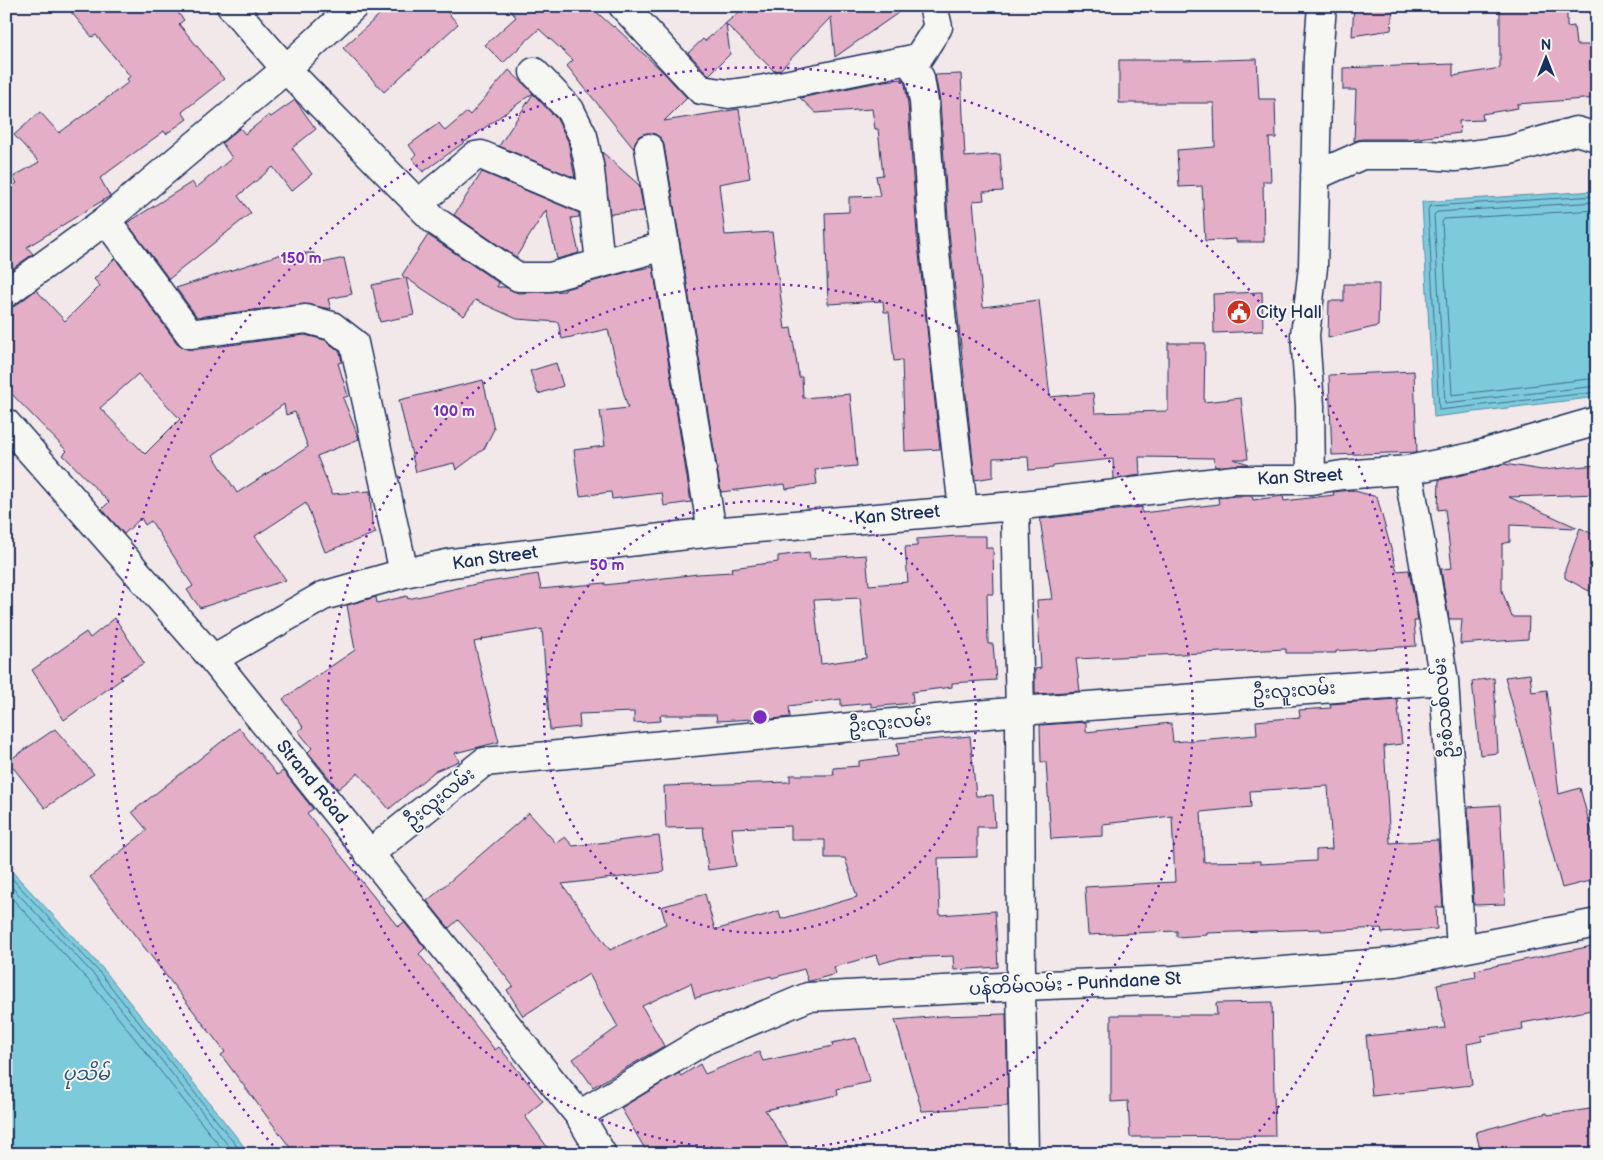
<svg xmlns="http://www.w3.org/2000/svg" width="1603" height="1160" viewBox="0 0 1603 1160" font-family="'Balsamiq Sans','Noto Sans Myanmar',sans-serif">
  <rect width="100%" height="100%" fill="#f2e8e9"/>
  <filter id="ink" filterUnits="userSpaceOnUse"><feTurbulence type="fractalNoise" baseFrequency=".02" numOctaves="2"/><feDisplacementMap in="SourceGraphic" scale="10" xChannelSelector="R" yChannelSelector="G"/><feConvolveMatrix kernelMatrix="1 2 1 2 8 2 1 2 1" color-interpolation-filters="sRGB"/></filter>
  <g filter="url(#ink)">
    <path fill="#7dcadb" stroke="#568ca9" d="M 1596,191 L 1597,397 L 1434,417 L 1422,202 Z
      M 6,865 L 104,970 L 250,1154 L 6,1154 Z"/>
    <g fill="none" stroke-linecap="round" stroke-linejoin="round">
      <path stroke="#426d90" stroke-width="1" d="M 1597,196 L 1430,206 L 1428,209 L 1439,410 L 1597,392
        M 1597,202 L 1437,212 L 1434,215 L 1445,403 L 1597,386
        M 1597,210 L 1444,219 L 1442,222 L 1452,395 L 1597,378
        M 6,872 L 100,973 L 243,1154
        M 6,881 L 96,977 L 235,1154
        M 6,892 L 90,982 L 226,1154"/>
    </g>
    <path fill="#e4aec7" stroke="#1b2f5e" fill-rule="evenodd" d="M 66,6 L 172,6 L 184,20 L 179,24 L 224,79 L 182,112 L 187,119 L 166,134 L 164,131 L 100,178 L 110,196 L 27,247 L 33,254 L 6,273 L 6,192 L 17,183 L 13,177 L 39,162 L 14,135 L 40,112 L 59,133 L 129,82 L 127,79 L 130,76 L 96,35 L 92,37 Z
      M 389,6 L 442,6 L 458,24 L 384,92 L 343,48 Z
      M 506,6 L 590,6 L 613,27 L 614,26 L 663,72 L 687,98 L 664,121 L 739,109 L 750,178 L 719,184 L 725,235 L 772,232 L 785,329 L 791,328 L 799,377 L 802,377 L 803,398 L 850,394 L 857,466 L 815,470 L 817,484 L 786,489 L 785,484 L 721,492 L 664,145 L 661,138 L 655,134 L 647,133 L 639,136 L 635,142 L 634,149 L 567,66 L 573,60 L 539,29 L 503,63 L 485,45 L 516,17 Z
      M 746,6 L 908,6 L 835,57 L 831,17 L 780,70 L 774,71 L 726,24 L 730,54 L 709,75 L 688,53 L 703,39 L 705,41 Z
      M 1354,6 L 1393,6 L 1391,30 L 1352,36 Z
      M 1500,6 L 1567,6 L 1567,27 L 1574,26 L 1576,45 L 1597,45 L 1597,98 L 1517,104 L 1518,108 L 1482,114 L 1483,120 L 1459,121 L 1460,133 L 1409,139 L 1362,139 L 1354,141 L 1356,90 L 1343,90 L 1343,68 L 1453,64 L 1453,76 L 1500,68 Z
      M 1257,59 L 1259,99 L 1275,99 L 1276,138 L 1269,138 L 1271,181 L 1263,181 L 1264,242 L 1236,242 L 1236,239 L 1205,241 L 1202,186 L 1179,187 L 1177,150 L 1215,147 L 1214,103 L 1119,103 L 1119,60 L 1184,60 L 1184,61 Z
      M 509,70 L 533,93 L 423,172 L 412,158 L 416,155 L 409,145 L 439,123 L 445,131 L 467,112 L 470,115 Z
      M 961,74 L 965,157 L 1000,154 L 1003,191 L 983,192 L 984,200 L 973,201 L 983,307 L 1039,300 L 1050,397 L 1093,393 L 1095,413 L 1168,411 L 1168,343 L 1205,343 L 1204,402 L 1241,398 L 1248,459 L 1233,459 L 1249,464 L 1215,467 L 1214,458 L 1139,457 L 1140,475 L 1114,479 L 1113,459 L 1053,465 L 1053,468 L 1029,470 L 1028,457 L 993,458 L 993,477 L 975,480 L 949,232 L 940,101 L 935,75 Z
      M 902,79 L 905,84 L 908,104 L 917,235 L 940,449 L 905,451 L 902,360 L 894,361 L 889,312 L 884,312 L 883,301 L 828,304 L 825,213 L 849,212 L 849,197 L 880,196 L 876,176 L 883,175 L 878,129 L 875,129 L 872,109 L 816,113 L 800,98 L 884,81 Z
      M 533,94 L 557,119 L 568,141 L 575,178 L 499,146 Z
      M 295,100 L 316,129 L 292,148 L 312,174 L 291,191 L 273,167 L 238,196 L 251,213 L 169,279 L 127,223 L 192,182 L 196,188 L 232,158 L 222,143 L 240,128 L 245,134 L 269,115 L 271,117 Z
      M 602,152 L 639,185 L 644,211 L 610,214 Z
      M 482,172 L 579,213 L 579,217 L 571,218 L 579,253 L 557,259 L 546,210 L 516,257 L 454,215 Z
      M 428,235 L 499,283 L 497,287 L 505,287 L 518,293 L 565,291 L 565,289 L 635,270 L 653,267 L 691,502 L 664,506 L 662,493 L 612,499 L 611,492 L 580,496 L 574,450 L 605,446 L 600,411 L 628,408 L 621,384 L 608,329 L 562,339 L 558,322 L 517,319 L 475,300 L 464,316 L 406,278 L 414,315 L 380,322 L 372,285 L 405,278 L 402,275 Z
      M 285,253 L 314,253 L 314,265 L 344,258 L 352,294 L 328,299 L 331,309 L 304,304 L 197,317 L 176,288 Z
      M 115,258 L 177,343 L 184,348 L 192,350 L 305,335 L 325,340 L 340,352 L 342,362 L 338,363 L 348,396 L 343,398 L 359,439 L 317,456 L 332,494 L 370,491 L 372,524 L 376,533 L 325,552 L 306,503 L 255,536 L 286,580 L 200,608 L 187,590 L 193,586 L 151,521 L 145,525 L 141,518 L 124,534 L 102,509 L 109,502 L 63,455 L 67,451 L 6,388 L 6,308 L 15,306 L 36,290 L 65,321 L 100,286 L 94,279 ZM 138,374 L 180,419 L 145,454 L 100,408 ZM 284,404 L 286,415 L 295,412 L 308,447 L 237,493 L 213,455 Z
      M 1344,284 L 1379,284 L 1378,326 L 1328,338 L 1329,301 L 1344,301 Z
      M 1262,292 L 1263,331 L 1214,333 L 1213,294 Z
      M 556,363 L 563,386 L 538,394 L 530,371 Z
      M 1414,371 L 1417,452 L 1332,455 L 1329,375 Z
      M 483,380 L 494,429 L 484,449 L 456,470 L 454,463 L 416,472 L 399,400 Z
      M 1504,464 L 1542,470 L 1597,465 L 1597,494 L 1509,497 L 1576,527 L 1576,528 L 1510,525 L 1510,542 L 1502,544 L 1502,591 L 1512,617 L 1529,617 L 1528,639 L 1460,644 L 1462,619 L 1449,619 L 1441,569 L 1452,568 L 1445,509 L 1438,510 L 1439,480 L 1475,472 Z
      M 1351,490 L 1377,497 L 1397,571 L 1409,570 L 1418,621 L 1414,621 L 1416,646 L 1336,651 L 1336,653 L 1286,653 L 1286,649 L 1076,659 L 1080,691 L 1035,694 L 1035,669 L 1041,668 L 1037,600 L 1052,599 L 1040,519 L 1142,507 L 1142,513 L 1219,504 L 1218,498 L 1235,496 L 1252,496 L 1253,500 L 1283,496 L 1284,501 L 1334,495 L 1333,492 Z
      M 1580,528 L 1597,536 L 1597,576 L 1589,591 L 1565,578 L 1565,570 Z
      M 957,536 L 986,536 L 986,548 L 993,548 L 994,594 L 987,594 L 988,644 L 993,644 L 996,680 L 952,683 L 952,687 L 912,692 L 913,703 L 871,707 L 871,703 L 841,706 L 841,699 L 789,706 L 790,717 L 754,721 L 754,719 L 717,721 L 716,715 L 660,715 L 661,721 L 634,723 L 634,712 L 579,714 L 580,727 L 550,730 L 542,629 L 482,639 L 483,640 L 474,642 L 499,742 L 455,753 L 459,761 L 435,771 L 389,809 L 358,773 L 338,789 L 308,752 L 312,748 L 298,731 L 303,727 L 283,699 L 355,650 L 347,605 L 376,597 L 377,603 L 407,596 L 408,599 L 476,584 L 538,574 L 541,589 L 605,583 L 605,585 L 698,574 L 732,572 L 731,568 L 778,562 L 778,556 L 809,552 L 810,559 L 866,555 L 869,585 L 908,582 L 905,547 L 917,546 L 917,539 ZM 860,598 L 866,658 L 821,664 L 814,600 Z
      M 115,618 L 144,663 L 120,677 L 122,679 L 64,720 L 32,670 L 86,632 L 90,638 Z
      M 1530,674 L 1532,692 L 1547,690 L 1559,794 L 1580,788 L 1597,852 L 1597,879 L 1562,888 L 1505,677 Z
      M 1494,678 L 1498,753 L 1480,755 L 1472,681 Z
      M 1397,699 L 1402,744 L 1384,746 L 1390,843 L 1438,840 L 1443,907 L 1436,907 L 1437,929 L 1382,933 L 1381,928 L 1321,931 L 1321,929 L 1207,933 L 1207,935 L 1177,937 L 1177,931 L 1088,935 L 1085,887 L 1175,882 L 1172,816 L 1103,824 L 1103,836 L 1051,839 L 1046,762 L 1041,762 L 1040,725 L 1086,722 L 1086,732 L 1171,723 L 1173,742 L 1257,735 L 1256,721 L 1300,717 L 1299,710 L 1331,708 L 1330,704 ZM 1328,786 L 1332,849 L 1316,850 L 1316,861 L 1260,864 L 1260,861 L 1204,862 L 1201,812 L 1251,807 L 1250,791 Z
      M 239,728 L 277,775 L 283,771 L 313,809 L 307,813 L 398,927 L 404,922 L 425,948 L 419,954 L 495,1050 L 499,1047 L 543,1101 L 525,1116 L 552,1154 L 295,1154 L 221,1055 L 225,1052 L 90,877 L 147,830 L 132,812 Z
      M 55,729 L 94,774 L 45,808 L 8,761 Z
      M 970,736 L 976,796 L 993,795 L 995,827 L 977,827 L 977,857 L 938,858 L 940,915 L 995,911 L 998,967 L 954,970 L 953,956 L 900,958 L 879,964 L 876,955 L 834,967 L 836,974 L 810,981 L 808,981 L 804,969 L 772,978 L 771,976 L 695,998 L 691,983 L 642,1006 L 664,1046 L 593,1087 L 573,1059 L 618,1027 L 589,974 L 523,1016 L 507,990 L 513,986 L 488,954 L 458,920 L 449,928 L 427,901 L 529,813 L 556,843 L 565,837 L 573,846 L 659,836 L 664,872 L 562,884 L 610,950 L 666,924 L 661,907 L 705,894 L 715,930 L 779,911 L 781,919 L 857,897 L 845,858 L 825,858 L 825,840 L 791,840 L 791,826 L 732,828 L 736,866 L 708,870 L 703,827 L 666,828 L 664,786 L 790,782 L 790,775 L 834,775 L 833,768 L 859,766 L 859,761 L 898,756 L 897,743 Z
      M 1500,805 L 1505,904 L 1474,905 L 1468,807 Z
      M 1597,945 L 1597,1009 L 1522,1023 L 1523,1029 L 1481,1036 L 1482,1041 L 1467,1044 L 1472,1085 L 1372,1096 L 1366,1036 L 1445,1028 L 1437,984 L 1476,977 L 1475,970 Z
      M 1272,1002 L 1275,1136 L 1130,1137 L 1128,1101 L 1111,1102 L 1111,1015 L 1217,1015 L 1216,1003 Z
      M 1006,1014 L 1008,1106 L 922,1111 L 895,1020 L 942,1016 Z
      M 856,1038 L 870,1082 L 837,1089 L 838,1095 L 765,1110 L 793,1154 L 648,1154 L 621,1108 L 679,1073 L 681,1076 L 700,1064 L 705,1074 L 759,1052 L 763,1061 L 833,1046 L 832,1043 Z
      M 1590,1109 L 1597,1126 L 1597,1154 L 1481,1154 L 1476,1132 L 1547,1113 L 1548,1115 Z"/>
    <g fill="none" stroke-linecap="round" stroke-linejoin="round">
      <defs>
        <path id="street" d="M 231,6 L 286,69 L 434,220 L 518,277 L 550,277 L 665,246
          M 623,6 L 701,90 L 729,94 L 765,89 L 918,58 L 938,27 L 933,6
          M 909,60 L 920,78 L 924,102 L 933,233 L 945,352 L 963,509
          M 534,72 L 570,110 L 583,136 L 590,170 L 600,263
          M 649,148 L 712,532
          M 1315,176 L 1362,155 L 1429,155 L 1455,157 L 1510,150 L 1576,131 L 1597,137
          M 418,204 L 475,156 L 481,155 L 593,202
          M 106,220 L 190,334 L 306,319 L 332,326 L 354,343 L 404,573
          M 6,293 L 106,220 L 286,69 L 354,6
          M 1408,470 L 1444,680 L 1461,949
          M 1311,480 L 1310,406 L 1305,335 L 1313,267 L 1318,57 L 1322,6
          M 1015,506 L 1020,711 L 1021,986 L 1024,1154
          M 213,659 L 323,596 L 404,573 L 452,563 L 712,532 L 1015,506 L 1234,480 L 1311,480 L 1342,475 L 1408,470 L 1472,457 L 1597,421
          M 369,854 L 484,762 L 1020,711 L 1444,680
          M 579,1115 L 705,1040 L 808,997 L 1021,986 L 1174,980 L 1395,962 L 1597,923"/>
        <path id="secondary" d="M 6,423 L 213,659 L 579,1115 L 602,1154"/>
      </defs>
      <use href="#street" stroke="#1b2f5e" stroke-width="31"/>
      <use href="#secondary" stroke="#1b2f5e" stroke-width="31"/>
      <use href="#street" stroke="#f6f6f2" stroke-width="28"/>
      <use href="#secondary" stroke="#f6f6f2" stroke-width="28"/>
    </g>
  </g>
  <g fill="none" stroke="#7b2cbf" stroke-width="2.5" stroke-dasharray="2.5 5">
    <circle cx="760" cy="717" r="216"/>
    <circle cx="760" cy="717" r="433"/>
    <path d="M278 1151A649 649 0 1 1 1242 1151"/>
  </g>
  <defs>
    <symbol id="civic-disc" viewBox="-11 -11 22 22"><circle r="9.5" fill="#c8321e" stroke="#f6f6f2"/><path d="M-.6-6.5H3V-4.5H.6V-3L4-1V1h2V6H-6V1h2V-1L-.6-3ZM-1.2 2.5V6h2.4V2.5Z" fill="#fff"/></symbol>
  </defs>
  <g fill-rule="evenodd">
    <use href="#civic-disc" x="1225" y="298" width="28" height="28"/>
  </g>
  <g text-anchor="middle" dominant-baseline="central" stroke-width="4" stroke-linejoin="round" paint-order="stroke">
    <g font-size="18" fill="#1b2f5e" stroke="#f6f6f2" text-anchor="start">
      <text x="1256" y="312">City Hall</text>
    </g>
    <g font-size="18" fill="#1b2f5e" stroke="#f6f6f2">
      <text transform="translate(1300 477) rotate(-3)">Kan Street</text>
      <text transform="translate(897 515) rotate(-5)">Kan Street</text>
      <text transform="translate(495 558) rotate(-8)">Kan Street</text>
      <text transform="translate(1294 691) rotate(-4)">ဦးလူးလမ်း</text>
      <text transform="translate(1444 708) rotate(-95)">ဦးစံသစ်လမ်း</text>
      <text transform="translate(890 723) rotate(-5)">ဦးလူးလမ်း</text>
      <text transform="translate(312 782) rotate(51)">Strand Road</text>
      <text transform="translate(440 798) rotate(-39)">ဦးလူးလမ်း</text>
      <text transform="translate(1075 984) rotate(-3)">ပန်တိမ်လမ်း - Punndane St</text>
    </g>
    <g font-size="19" font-style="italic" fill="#34567d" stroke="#f6f6f2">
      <text x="86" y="1074">ပုသိမ်</text>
    </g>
  </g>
  <circle cx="760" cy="717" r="8" fill="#7b2cbf" stroke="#f6f6f2" stroke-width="2.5"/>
  <g font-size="15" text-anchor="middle" font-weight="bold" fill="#7b2cbf" stroke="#f6f6f2" stroke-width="4" stroke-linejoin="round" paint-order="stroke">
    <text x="301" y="263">150 m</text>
    <text x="454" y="416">100 m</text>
    <text x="607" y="570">50 m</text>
  </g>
  <rect width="1603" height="1160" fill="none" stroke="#f6f6f2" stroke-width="25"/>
  <rect x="12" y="12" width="1578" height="1135" fill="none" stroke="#1b2f5e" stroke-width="2" filter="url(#ink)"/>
  <g transform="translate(1546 58)" stroke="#f6f6f2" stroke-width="4" paint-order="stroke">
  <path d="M0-4L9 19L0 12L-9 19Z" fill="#1b2f5e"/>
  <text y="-8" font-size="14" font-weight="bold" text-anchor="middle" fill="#1b2f5e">N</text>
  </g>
</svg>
